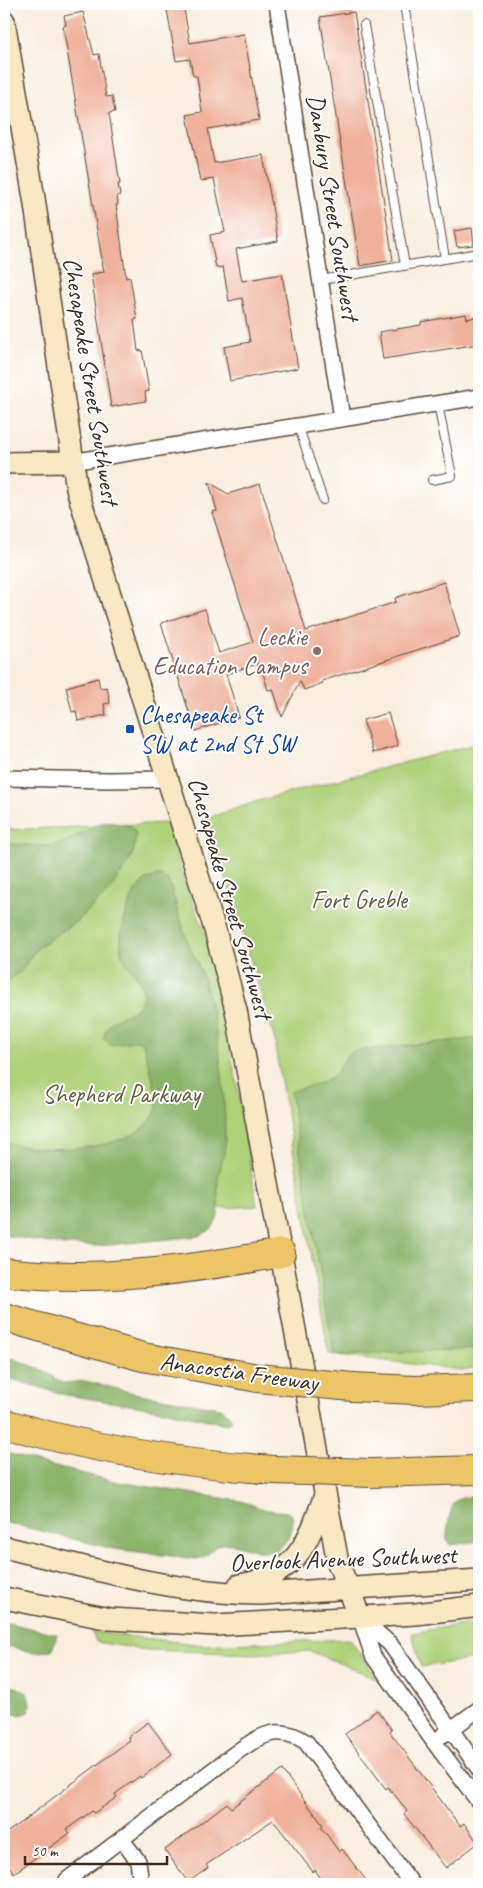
<svg xmlns="http://www.w3.org/2000/svg" width="483" height="1888" viewBox="0 0 483 1888" font-family="Caveat,sans-serif">
  <rect width="100%" height="100%" fill="#fff"/>
  <filter id="ink" filterUnits="userSpaceOnUse"><feTurbulence type="fractalNoise" baseFrequency=".02" numOctaves="2"/><feDisplacementMap in="SourceGraphic" scale="10" xChannelSelector="R" yChannelSelector="G"/><feConvolveMatrix kernelMatrix="1 2 1 2 8 2 1 2 1" color-interpolation-filters="sRGB"/></filter>
  <filter id="wash" filterUnits="userSpaceOnUse"><feTurbulence type="fractalNoise" baseFrequency=".0096" numOctaves="4" result="noise"/><feDisplacementMap in="SourceGraphic" scale="20" xChannelSelector="R" yChannelSelector="G"/><feGaussianBlur stdDeviation="1.12" result="paint"/><feColorMatrix in="noise" values="0 0 0 0 0 0 0 0 0 0 0 0 0 0 0 0 0 1.4 0 .05"/><feComposite in="paint" operator="in"/></filter>
  <g filter="url(#wash)">
    <rect width="100%" height="100%" fill="#f9eedf"/>
    <path fill="#afd17a" stroke="#757e4c" d="M 479,743 L 479,1367 L 461,1370 L 329,1354 L 275,1047 L 277,1047 L 208,818 L 261,800 Z
      M 167,823 L 186,886 L 205,932 L 236,1078 L 257,1206 L 4,1222 L 4,830 Z
      M 479,1621 L 479,1658 L 421,1667 L 412,1633 Z
      M 92,1632 L 204,1645 L 350,1639 L 378,1679 L 310,1651 L 255,1654 L 147,1650 L 96,1642 Z"/>
    <path fill="#8bb36a" stroke="#636e44" d="M 105,822 L 130,825 L 136,834 L 134,850 L 128,864 L 107,893 L 77,921 L 37,948 L 21,971 L 4,984 L 4,845 C 23,842 43,850 63,843 C 78,837 88,826 105,822 Z
      M 159,876 L 166,878 L 171,887 C 176,905 181,924 188,942 C 192,954 199,964 203,977 C 218,1027 226,1090 225,1143 C 225,1156 219,1168 218,1180 C 216,1204 227,1225 199,1236 L 99,1246 L 62,1245 L 4,1235 L 4,1142 C 40,1153 124,1153 150,1121 C 153,1116 158,1110 157,1104 C 157,1089 147,1060 143,1044 L 138,1040 L 110,1045 L 104,1039 C 106,1010 136,1022 142,998 C 147,981 127,969 122,955 C 116,940 129,897 139,886 C 145,880 151,877 159,876 Z
      M 479,1038 L 479,1349 L 334,1355 L 290,1092 C 304,1087 322,1085 334,1075 C 342,1067 343,1057 354,1051 Z
      M 4,1355 L 45,1371 L 62,1383 L 85,1381 L 134,1393 L 220,1408 L 228,1413 L 232,1420 L 227,1424 L 167,1411 L 66,1395 L 4,1377 Z
      M 4,1452 L 43,1464 L 118,1482 L 241,1501 L 267,1510 L 287,1512 L 292,1515 C 294,1525 292,1533 286,1541 C 267,1566 245,1540 221,1544 C 211,1546 210,1558 196,1559 L 114,1549 L 4,1522 Z
      M 479,1496 L 479,1541 L 450,1545 L 447,1541 C 446,1533 450,1507 455,1502 C 461,1496 472,1497 479,1496 Z
      M 4,1622 L 57,1634 L 52,1651 L 32,1652 L 4,1645 Z
      M 4,1685 L 14,1686 L 27,1693 L 30,1703 L 29,1712 C 19,1717 12,1715 4,1707 Z"/>
    <g id="blocks">
      <path fill="#efb19b" d="M 166,4 L 183,4 L 190,43 L 244,34 L 259,120 L 208,129 L 214,163 L 263,155 L 278,241 L 236,249 L 242,281 L 282,274 L 298,368 L 230,381 L 224,347 L 250,342 L 242,298 L 229,301 L 223,267 L 216,268 L 210,235 L 225,232 L 214,179 L 200,181 L 187,115 L 202,112 L 197,76 L 193,76 L 190,59 L 176,61 Z
        M 83,12 L 94,55 L 99,54 L 106,97 L 112,96 L 115,112 L 109,113 L 120,184 L 118,184 L 120,195 L 117,196 L 118,205 L 116,205 L 126,278 L 130,277 L 137,319 L 134,320 L 138,351 L 142,350 L 149,391 L 145,392 L 146,401 L 111,407 L 91,274 L 104,272 L 63,26 L 66,25 L 64,16 Z
        M 354,12 L 393,260 L 360,266 L 320,17 Z
        M 472,228 L 474,245 L 457,247 L 454,231 Z
        M 466,314 L 467,319 L 479,316 L 479,344 L 383,359 L 379,332 L 421,325 L 421,322 Z
        M 209,482 L 228,494 L 260,484 L 306,631 L 396,602 L 395,598 L 444,582 L 460,636 L 322,681 L 323,683 L 304,690 L 300,681 L 282,717 L 273,689 L 268,690 L 260,663 L 226,674 L 239,717 L 195,731 L 161,623 L 205,609 L 219,653 L 253,642 L 212,512 L 217,511 Z
        M 98,678 L 100,688 L 107,687 L 110,703 L 104,704 L 106,715 L 78,721 L 76,711 L 72,712 L 66,687 Z
        M 388,713 L 398,746 L 373,753 L 363,720 Z
        M 377,1710 L 392,1730 L 390,1732 L 460,1826 L 464,1823 L 478,1843 L 446,1868 L 404,1814 L 407,1811 L 398,1799 L 388,1787 L 386,1789 L 345,1734 Z
        M 148,1722 L 172,1754 L 141,1778 L 140,1776 L 115,1794 L 117,1797 L 106,1805 L 94,1813 L 92,1811 L 67,1829 L 70,1833 L 14,1873 L 4,1859 L 4,1835 L 130,1740 L 128,1737 Z
        M 282,1770 L 323,1825 L 321,1827 L 330,1839 L 339,1852 L 342,1849 L 369,1884 L 325,1884 L 315,1870 L 313,1872 L 273,1820 L 206,1865 L 208,1868 L 188,1882 L 165,1850 L 227,1803 L 231,1808 Z"/>
    </g>
  </g>
  <g filter="url(#ink)">
    <use href="#blocks" fill-opacity="0" stroke="#58473b" stroke-width="1"/>
    <g fill="none" stroke-linecap="round" stroke-linejoin="round">
      <defs>
        <path id="lane" d="M 404,4 L 445,259
          M 364,25 L 405,266
          M 321,280 L 479,253
          M 298,425 L 323,500
          M 432,480 L 452,476 L 438,404"/>
        <path id="street" d="M 277,4 L 342,418
          M 71,462 L 479,397
          M 4,778 L 109,780 L 167,779
          M 360,1617 L 373,1656 L 434,1742 L 479,1802
          M 361,1618 L 390,1644 L 479,1769
          M 443,1735 L 479,1709
          M 122,1840 L 138,1861 L 141,1884
          M 66,1884 L 67,1880 L 237,1752 C 261,1735 278,1724 306,1742 L 412,1884
          M 478,1884 L 479,1883"/>
        <path id="secondary" d="M 4,21 L 34,198 L 77,489 L 215,930 L 236,1010 L 338,1563 L 360,1617
          M 4,463 L 71,462
          M 4,1547 C 88,1567 174,1594 261,1594 L 479,1580
          M 239,1585 C 296,1576 307,1545 325,1495
          M 4,1598 L 110,1619 L 215,1625 L 416,1614 L 479,1606"/>
        <path id="highway" d="M 4,1272 C 98,1283 188,1270 281,1253
          M 4,1317 L 143,1357 L 258,1378
          M 353,1387 L 415,1390 L 479,1388
          M 4,1423 C 92,1450 183,1463 274,1470
          M 371,1473 L 479,1470"/>
      </defs>
      <use href="#lane" stroke="#58473b" stroke-width="10"/>
      <use href="#street" stroke="#58473b" stroke-width="18"/>
      <use href="#secondary" stroke="#58473b" stroke-width="24"/>
      <use href="#highway" stroke="#58473b" stroke-width="30"/>
      <use href="#lane" stroke="#fff" stroke-width="8"/>
      <use href="#street" stroke="#fff" stroke-width="15"/>
      <use href="#secondary" stroke="#f8e8c3" stroke-width="21"/>
      <use href="#highway" stroke="#edc569" stroke-width="28"/>
      <defs>
        <path id="highway-bridge" d="M 258,1378 L 353,1387
          M 274,1470 L 371,1473"/>
      </defs>
      <use href="#highway-bridge" stroke="#58473b" stroke-width="30" stroke-linecap="butt"/>
      <use href="#highway-bridge" stroke="#edc569" stroke-width="28"/>
    </g>
  </g>
  <circle fill="#8d6e63" stroke="#fff" stroke-width="2" cx="317" cy="651" r="5"/>
  <rect fill="#1a4fb4" stroke="#fff" stroke-width="2" x="125" y="724" width="10" height="10" rx="2.5"/>
  <g text-anchor="middle" dominant-baseline="central" stroke-width="4" stroke-linejoin="round" paint-order="stroke">
    <g font-size="25" fill="#3b2a1e" stroke="#fff">
      <text transform="translate(333 207) rotate(81)">Danbury Street Southwest</text>
      <text transform="translate(91 381) rotate(81)">Chesapeake Street Southwest</text>
      <text transform="translate(230 898) rotate(74)">Chesapeake Street Southwest</text>
      <text transform="translate(239 1372) rotate(8)">Anacostia Freeway</text>
      <text transform="translate(343 1559) rotate(-2)">Overlook Avenue Southwest</text>
    </g>
    <g font-size="25" fill="#785e54" stroke="#fff" text-anchor="end">
      <text x="307" y="637">Leckie<tspan x="307" dy="29">Education Campus</tspan></text>
    </g>
    <g font-size="25" fill="#164399" stroke="#fff" text-anchor="start">
      <text x="140" y="715">Chesapeake St<tspan x="140" dy="29">SW at 2nd St SW</tspan></text>
    </g>
    <g font-size="25" fill="#5e5c3a" stroke="#fff">
      <text x="359" y="900">Fort Greble</text>
      <text x="121" y="1094">Shepherd Parkway</text>
    </g>
  </g>
  <rect width="483" height="1888" fill="none" stroke="#fff" stroke-width="20"/>
  <path d="M25 1856v8h142v-8" fill="none" stroke="#3b2a1e" stroke-width="2.5"/>
  <text x="32" y="1856" font-size="15" fill="#3b2a1e" stroke="#ffffff" stroke-width="4" paint-order="stroke">50 m</text>
</svg>
